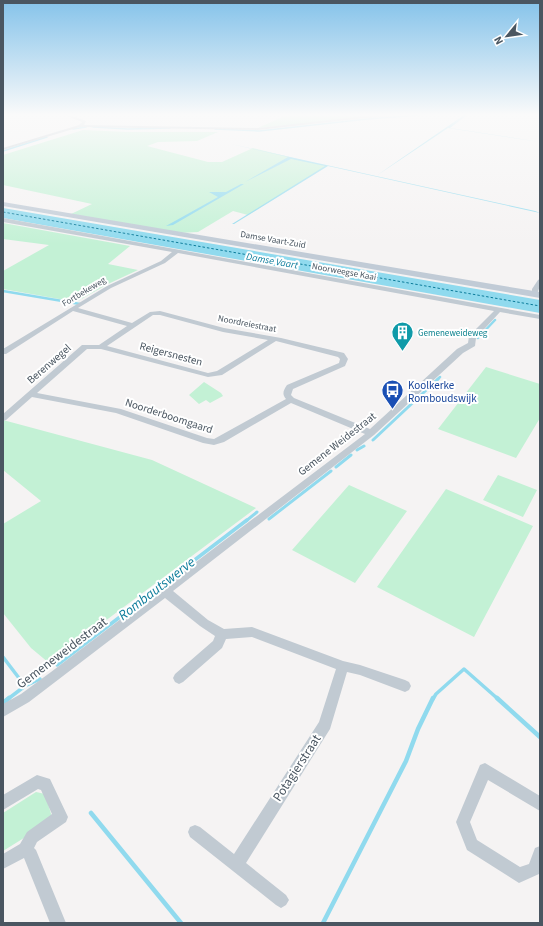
<svg xmlns="http://www.w3.org/2000/svg" width="543" height="926" viewBox="0 0 543 926" font-family="'Source Sans 3',sans-serif">
  <rect width="100%" height="100%" fill="#f5f3f3"/>
  <path fill="#c3f1d5" d="M 289,114 L 383,114 L 390,115 L 258,128 Z
    M 83,130 L 126,132 L 218,132 L 197,141 L 158,142 L 147,146 L 208,162 L 222,162 L 253,148 L 326,166 L 248,215 L 233,211 L 198,232 L 178,233 L 71,214 L 92,204 L 3,185 L 3,155 Z
    M 3,223 L 130,246 L 108,264 L 138,270 L 108,284 L 76,302 L 3,289 L 3,271 L 49,245 L 3,239 Z
    M 486,367 L 540,384 L 540,418 L 516,458 L 438,429 Z
    M 204,382 L 221,393 L 223,396 L 210,403 L 206,400 L 199,404 L 189,395 Z
    M 3,420 L 152,460 L 256,508 L 49,663 L 31,648 L 3,613 L 3,524 L 41,501 L 3,470 Z
    M 498,475 L 537,490 L 523,517 L 483,500 Z
    M 349,485 L 407,511 L 355,583 L 292,550 Z
    M 446,489 L 533,526 L 474,637 L 377,587 Z
    M 36,792 L 45,794 L 52,817 L 48,823 L 3,851 L 3,813 Z"/>
  <path fill="#90daee" d="M 464,115 L 467,115 L 450,128 L 540,142 L 448,128 L 376,176 L 535,211 L 540,213 L 328,166 L 234,224 L 232,224 L 325,166 L 291,159 L 245,182 L 288,157 L 231,144 L 376,176 Z
    M 241,184 L 244,184 L 173,225 L 166,226 L 218,197 L 209,192 L 226,192 Z
    M 3,208 L 540,300 L 540,313 L 3,218 Z"/>
  <g fill="none" stroke-linecap="round" stroke-linejoin="round">
    <path stroke="#90daee" stroke-width="1.5" d="M 93,127 L 128,129 L 170,128
      M 73,129 L 86,127
      M 215,129 L 259,131 L 367,119 L 421,115
      M 3,151 L 47,137"/>
    <path stroke="#90daee" stroke-width="2.5" d="M 3,291 L 80,304
      M 478,338 L 495,320
      M 437,380 L 440,377"/>
    <path stroke="#90daee" stroke-width="3" d="M 373,440 L 438,379
      M 357,450 L 364,446
      M 336,467 L 351,455
      M 269,519 L 331,471
      M 246,521 L 257,512"/>
    <path stroke="#90daee" stroke-width="3.5" d="M 3,657 L 25,686 L 40,679
      M 57,665 L 247,520
      M 8,699 L 25,686
      M 433,699 L 436,694 L 464,669 L 498,699"/>
    <path stroke="#90daee" stroke-width="4.5" d="M 497,698 L 540,737
      M 3,703 L 9,698
      M 91,813 L 181,923
      M 323,923 L 406,761 L 418,729 L 433,698"/>
    <path stroke="#0c7c9b" stroke-width="1" stroke-dasharray="2.5 2" stroke-linecap="butt" d="M 3,212 L 540,306"/>
    <path fill="#c1cad2" fill-rule="evenodd" d="M 62,114 L 67,114 L 86,121 L 84,125 L 258,128 L 365,116 L 419,114 L 365,118 L 258,130 L 80,127 L 3,150 L 3,148 L 79,125 L 82,122 Z
      M 3,218 L 540,315 L 540,319 L 500,312 L 476,338 L 475,346 L 463,353 L 374,435 L 173,591 L 208,620 L 224,629 L 252,627 L 343,661 L 360,665 L 405,680 L 409,682 L 411,686 L 409,690 L 405,692 L 360,675 L 347,672 L 330,729 L 246,863 L 286,895 L 289,900 L 286,905 L 281,908 L 276,905 L 190,837 L 188,832 L 190,827 L 195,825 L 200,827 L 234,854 L 319,722 L 336,669 L 252,637 L 226,639 L 222,648 L 183,682 L 179,684 L 175,682 L 173,678 L 175,674 L 213,641 L 215,636 L 200,626 L 165,598 L 29,702 L 3,717 L 3,704 L 21,694 L 51,672 L 365,434 L 291,403 L 224,442 L 214,445 L 203,443 L 116,413 L 32,397 L 6,420 L 3,421 L 3,414 L 82,345 L 99,345 L 127,326 L 73,311 L 6,354 L 3,354 L 3,349 L 107,286 L 161,261 L 172,252 L 3,222 ZM 178,253 L 494,311 L 469,336 L 468,343 L 457,349 L 370,429 L 294,398 L 291,395 L 293,389 L 345,366 L 348,359 L 344,353 L 281,338 L 224,328 L 160,311 L 150,312 L 132,323 L 78,308 L 111,288 L 165,263 ZM 153,315 L 160,315 L 223,332 L 268,340 L 217,371 L 208,373 L 107,346 ZM 276,341 L 338,357 L 340,359 L 339,363 L 287,385 C 283,391 282,394 286,399 L 214,439 L 207,438 L 121,409 L 37,393 L 87,349 L 101,349 L 208,377 L 222,375 Z
      M 540,279 L 540,286 L 537,294 L 532,295 L 532,289 L 538,280 Z
      M 485,763 L 540,796 L 540,811 L 488,780 L 470,822 L 477,840 L 520,867 L 529,864 L 535,848 L 540,846 L 539,874 L 519,883 L 467,850 L 456,822 L 480,765 Z
      M 37,775 L 50,779 L 68,817 L 66,822 L 37,842 L 34,848 L 36,850 L 66,923 L 50,923 L 24,858 L 3,869 L 3,854 L 20,844 L 27,832 L 52,814 L 41,790 L 38,789 L 3,810 L 3,795 Z"/>
    <path fill="#c1cbd6" fill-rule="evenodd" d="M 3,202 L 540,292 L 540,298 L 3,206 Z"/>
  </g>
  <linearGradient id="sky" x2="0" y2="1"><stop stop-color="#85c3ea"/><stop offset="0.47" stop-color="#fafafa"/><stop offset="1" stop-color="#fafafa" stop-opacity="0"/></linearGradient>
  <rect width="543" height="244" fill="url(#sky)"/>
  <defs>
    <symbol id="building-pin" viewBox="-11 -11 22 30"><path d="M0 17L-7.5 6A9.5 9.5 0 1 1 7.5 6Z" fill="#0f9aa8" stroke="#fff"/><path d="M-4-6H4V6H1V3H-1V6H-4ZM-2.5-4.3h1.7v1.8h-1.7ZM.8-4.3h1.7v1.8H.8ZM-2.5-1h1.7V.8h-1.7ZM.8-1h1.7V.8H.8Z" fill="#fff"/></symbol>
    <symbol id="bus-pin" viewBox="-11 -11 22 30"><path d="M0 17L-7.5 6A9.5 9.5 0 1 1 7.5 6Z" fill="#1a4fb4" stroke="#fff"/><path d="M-5-6H5V4H4V6H2V4H-2V6H-4V4H-5ZM-3.5-4V0h7V-4ZM-3.5 1.2v1.5H-2V1.2ZM2 1.2v1.5H3.5V1.2Z" fill="#fff"/></symbol>
  </defs>
  <g fill-rule="evenodd">
    <use href="#building-pin" x="390" y="320" width="25" height="34"/>
    <use href="#bus-pin" x="380" y="378" width="25" height="34"/>
  </g>
  <g text-anchor="middle" dominant-baseline="central" stroke-width="4" stroke-linejoin="round" paint-order="stroke">
    <g font-size="9" fill="#4a5661" stroke="#fff">
      <text transform="translate(273 240) rotate(10)">Damse Vaart-Zuid</text>
      <text transform="translate(344 272) rotate(10)">Noorweegse Kaai</text>
      <text transform="translate(84 292) rotate(-31)">Fortbekeweg</text>
      <text transform="translate(247 324) rotate(11)">Noordreiestraat</text>
    </g>
    <g font-size="9" fill="#0d838f" stroke="#fff" text-anchor="start">
      <text x="418" y="333">Gemeneweideweg</text>
    </g>
    <g font-size="10" font-style="italic" fill="#0c7c9b" stroke="#fff">
      <text transform="translate(272 261) rotate(10)">Damse Vaart</text>
    </g>
    <g font-size="11" fill="#4a5661" stroke="#fff">
      <text transform="translate(171 354) rotate(15)">Reigersnesten</text>
      <text transform="translate(49 364) rotate(-41)">Berenwegel</text>
      <text transform="translate(169 416) rotate(18)">Noorderboomgaard</text>
      <text transform="translate(337 444) rotate(-38)">Gemene Weidestraat</text>
    </g>
    <g font-size="11" fill="#164399" stroke="#fff" text-anchor="start">
      <text x="408" y="385">Koolkerke<tspan x="408" dy="13">Romboudswijk</tspan></text>
    </g>
    <g font-size="13" fill="#4a5661" stroke="#fff">
      <text transform="translate(62 653) rotate(-37)">Gemeneweidestraat</text>
      <text transform="translate(297 768) rotate(-57)">Potagierstraat</text>
    </g>
    <g font-size="14" font-style="italic" fill="#0c7c9b" stroke="#fff">
      <text transform="translate(157 589) rotate(-38)">Rombautswerve</text>
    </g>
  </g>
  <rect width="543" height="926" fill="none" stroke="#4a5661" stroke-width="8"/>
  <g transform="translate(507 36) rotate(241)" stroke="#ffffff" stroke-width="3" paint-order="stroke">
  <path d="M0-3L7 15L0 10L-7 15Z" fill="#4a5661"/>
  <text y="-6" font-size="11" font-weight="bold" text-anchor="middle" fill="#4a5661">N</text>
  </g>
</svg>
